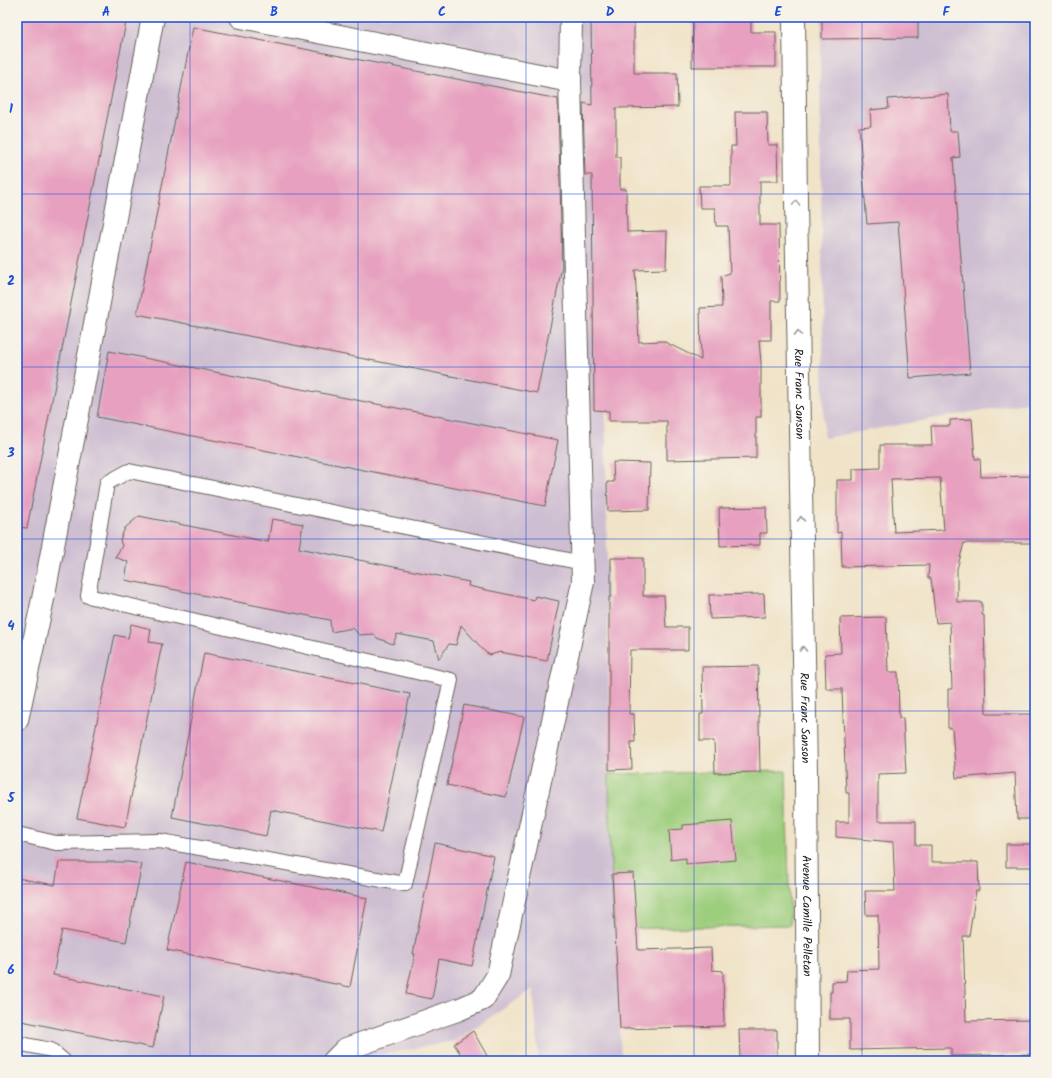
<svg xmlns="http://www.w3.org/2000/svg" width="1052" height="1078" viewBox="0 0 1052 1078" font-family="Kalam,sans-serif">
  <rect width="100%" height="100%" fill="#f7f3e8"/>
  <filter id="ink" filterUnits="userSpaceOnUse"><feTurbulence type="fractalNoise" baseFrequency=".025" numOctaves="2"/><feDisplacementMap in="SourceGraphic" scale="8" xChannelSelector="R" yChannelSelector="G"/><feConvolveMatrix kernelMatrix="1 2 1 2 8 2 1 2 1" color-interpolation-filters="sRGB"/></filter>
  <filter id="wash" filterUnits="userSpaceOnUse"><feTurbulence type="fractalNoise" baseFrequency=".012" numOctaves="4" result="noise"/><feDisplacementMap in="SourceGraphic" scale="16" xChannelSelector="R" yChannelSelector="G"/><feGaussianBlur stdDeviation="0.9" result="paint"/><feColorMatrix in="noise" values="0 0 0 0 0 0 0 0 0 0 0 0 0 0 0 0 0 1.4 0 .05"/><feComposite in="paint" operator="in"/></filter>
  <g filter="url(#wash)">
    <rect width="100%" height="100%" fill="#f0e3c8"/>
    <path fill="#cebed2" d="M 17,17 L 612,17 L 602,18 L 609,774 L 615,929 L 621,1061 L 539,1061 L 533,989 L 455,1041 L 346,1061 L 17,1061 Z
      M 822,17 L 1035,17 L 1035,401 L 824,438 L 820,79 Z"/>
    <path fill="#9dce7d" stroke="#5c754c" d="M 786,771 L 790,925 L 615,929 L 610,849 L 609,774 Z"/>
    <g id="blocks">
      <path fill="#e7a0bf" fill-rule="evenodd" d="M 17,17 L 127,17 L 27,528 L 17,527 Z
        M 591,17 L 634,17 L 634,73 L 677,73 L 678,107 L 616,108 L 616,157 L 620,157 L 620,189 L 626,189 L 627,232 L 667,231 L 666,269 L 635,270 L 639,342 L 663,341 L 701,360 L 700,308 L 722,307 L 721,276 L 730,273 L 728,226 L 716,226 L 715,208 L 700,208 L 699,186 L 731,186 L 731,146 L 736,146 L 735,112 L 767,112 L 768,145 L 777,145 L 778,181 L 760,181 L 760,225 L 779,225 L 780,301 L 771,301 L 771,340 L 759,340 L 761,363 L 761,417 L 756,417 L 756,458 L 667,460 L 667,421 L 609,421 L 609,411 L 594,410 L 592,175 L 585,175 L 583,103 L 592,105 Z
        M 693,17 L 751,17 L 751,32 L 776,32 L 776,67 L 692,67 Z
        M 822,17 L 918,17 L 918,38 L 822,39 Z
        M 193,27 L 558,99 L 562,266 L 537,393 L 137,314 Z
        M 948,94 L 950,131 L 958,131 L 960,157 L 953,158 L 970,373 L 910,378 L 898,222 L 867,224 L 859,127 L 871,126 L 870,110 L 889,108 L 888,99 Z
        M 109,351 L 558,440 L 545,506 L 97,417 Z
        M 972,419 L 975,459 L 980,459 L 981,477 L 1035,476 L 1035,543 L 964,543 L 957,569 L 957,602 L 982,602 L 982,615 L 984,615 L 986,714 L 1035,714 L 1035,819 L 1017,819 L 1015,773 L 956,778 L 952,728 L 948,728 L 948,689 L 952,689 L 950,622 L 936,623 L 931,578 L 928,578 L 929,565 L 842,567 L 841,532 L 837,533 L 837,480 L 853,480 L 853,469 L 880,468 L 880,445 L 932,445 L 931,426 L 950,426 L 950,420 ZM 940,478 L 944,530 L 894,532 L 891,479 Z
        M 613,462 L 650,463 L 649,510 L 608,511 L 607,482 L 614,482 Z
        M 766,507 L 767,533 L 760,533 L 760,545 L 720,546 L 719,508 Z
        M 139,516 L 268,542 L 272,519 L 303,524 L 299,548 L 469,582 L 468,586 L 534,600 L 535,596 L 559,601 L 547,661 L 500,652 L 490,655 L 485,652 L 461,625 L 456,645 L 449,644 L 439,659 L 434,641 L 397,634 L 393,644 L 377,638 L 374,634 L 359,635 L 353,628 L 331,632 L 330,620 L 125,580 L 128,562 L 115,557 L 122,546 L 120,540 L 125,528 Z
        M 611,558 L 643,558 L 643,596 L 664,596 L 666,627 L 688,627 L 688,650 L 630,650 L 629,714 L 634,714 L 635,742 L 631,742 L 632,769 L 609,770 L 609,597 L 611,597 Z
        M 764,594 L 765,617 L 710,619 L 709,595 Z
        M 886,617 L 888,672 L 898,672 L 899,718 L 903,718 L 906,773 L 878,774 L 878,821 L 916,821 L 916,845 L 931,845 L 931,862 L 978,862 L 979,891 L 976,891 L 969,936 L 963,936 L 966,1021 L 1035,1020 L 1035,1054 L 951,1056 L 951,1048 L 850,1050 L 850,1019 L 830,1019 L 830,992 L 832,992 L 832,982 L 846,981 L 847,970 L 879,969 L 878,915 L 866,915 L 865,891 L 895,891 L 893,842 L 836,837 L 836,822 L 849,822 L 849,793 L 846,793 L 842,689 L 826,689 L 825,654 L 841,653 L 840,618 Z
        M 131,624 L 151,629 L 149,642 L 162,644 L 125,827 L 77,818 L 115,635 L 128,638 Z
        M 204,653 L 410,694 L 381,832 L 271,810 L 266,836 L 172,817 Z
        M 758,666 L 760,772 L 715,773 L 714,741 L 700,741 L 700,714 L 703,714 L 702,667 Z
        M 464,705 L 524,717 L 506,797 L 447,785 Z
        M 732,821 L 736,860 L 686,864 L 686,858 L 671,860 L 669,830 L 683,829 L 683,825 Z
        M 435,843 L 494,856 L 472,966 L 439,959 L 432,999 L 406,994 L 415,954 L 413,954 Z
        M 1006,844 L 1035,844 L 1035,867 L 1006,867 Z
        M 59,862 L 128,862 L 142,864 L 126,942 L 62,930 L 53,975 L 164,996 L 153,1048 L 17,1020 L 17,878 L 55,885 Z
        M 186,862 L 367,898 L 350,987 L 167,950 Z
        M 633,873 L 638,950 L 711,948 L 712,970 L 723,971 L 724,1026 L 620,1029 L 612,874 Z
        M 739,1030 L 777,1030 L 777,1058 L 740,1059 Z
        M 473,1031 L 490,1061 L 465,1061 L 454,1044 Z"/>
    </g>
  </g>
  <g filter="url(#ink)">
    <use href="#blocks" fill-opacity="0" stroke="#666258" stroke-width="1"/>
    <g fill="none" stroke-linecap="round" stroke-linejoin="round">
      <defs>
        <path id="service" d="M 17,834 L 56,843 L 160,841 L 405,884 L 451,680 L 88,596 L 107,483 L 129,471 L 583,563
          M 17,1043 L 51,1050 L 64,1061"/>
        <g id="minor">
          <path d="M 241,17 L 570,81"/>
          <path id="s1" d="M 794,17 L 796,201 L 806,771 L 808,1061"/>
          <path d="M 17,720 L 43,599 L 153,17"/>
          <path d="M 334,1061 L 346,1049 L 460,1009 L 483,999 L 498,975 L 583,582 L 570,81 L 571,17"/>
        </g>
      </defs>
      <use href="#service" stroke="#666258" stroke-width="16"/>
      <use href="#minor" stroke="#666258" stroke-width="24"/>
      <use href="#service" stroke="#fff" stroke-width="14"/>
      <use href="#minor" stroke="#fff" stroke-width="22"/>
    </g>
    <defs><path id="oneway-chevron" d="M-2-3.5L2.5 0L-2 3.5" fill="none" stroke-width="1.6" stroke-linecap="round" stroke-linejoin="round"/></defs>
    <g stroke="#999">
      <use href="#oneway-chevron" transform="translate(796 203) rotate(-91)"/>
      <use href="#oneway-chevron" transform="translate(798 333) rotate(-91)"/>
      <use href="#oneway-chevron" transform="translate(801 519) rotate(-91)"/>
      <use href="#oneway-chevron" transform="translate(803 649) rotate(-91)"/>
    </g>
  </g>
  <path fill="none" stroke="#1d4ed8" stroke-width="1" stroke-opacity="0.55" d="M 190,17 L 190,1061M 358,17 L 358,1061M 526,17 L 526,1061M 694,17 L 694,1061M 862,17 L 862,1061M 17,194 L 1035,194M 17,367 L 1035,367M 17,539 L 1035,539M 17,711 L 1035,711M 17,884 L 1035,884"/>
  <g text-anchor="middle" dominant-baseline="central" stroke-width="3" stroke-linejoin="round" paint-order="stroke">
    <g font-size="12" fill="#1c1c1c" stroke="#f7f3e8">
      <text stroke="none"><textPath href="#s1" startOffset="377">Rue Franc Sanson</textPath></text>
      <text stroke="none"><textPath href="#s1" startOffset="701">Rue Franc Sanson</textPath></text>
      <text stroke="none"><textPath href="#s1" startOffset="899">Avenue Camille Pelletan</textPath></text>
    </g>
  </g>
  <rect width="1052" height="1078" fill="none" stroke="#f7f3e8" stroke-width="44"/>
  <rect x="22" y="22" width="1008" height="1034" fill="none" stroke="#1d4ed8" stroke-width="1.5"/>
  <g font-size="13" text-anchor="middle" font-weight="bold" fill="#1d4ed8">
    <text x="106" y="16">A</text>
    <text x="274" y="16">B</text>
    <text x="442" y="16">C</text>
    <text x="610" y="16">D</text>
    <text x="778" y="16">E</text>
    <text x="946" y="16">F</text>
    <text x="11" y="113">1</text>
    <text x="11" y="285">2</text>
    <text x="11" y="457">3</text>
    <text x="11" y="630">4</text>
    <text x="11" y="802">5</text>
    <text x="11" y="974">6</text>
  </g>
</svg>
